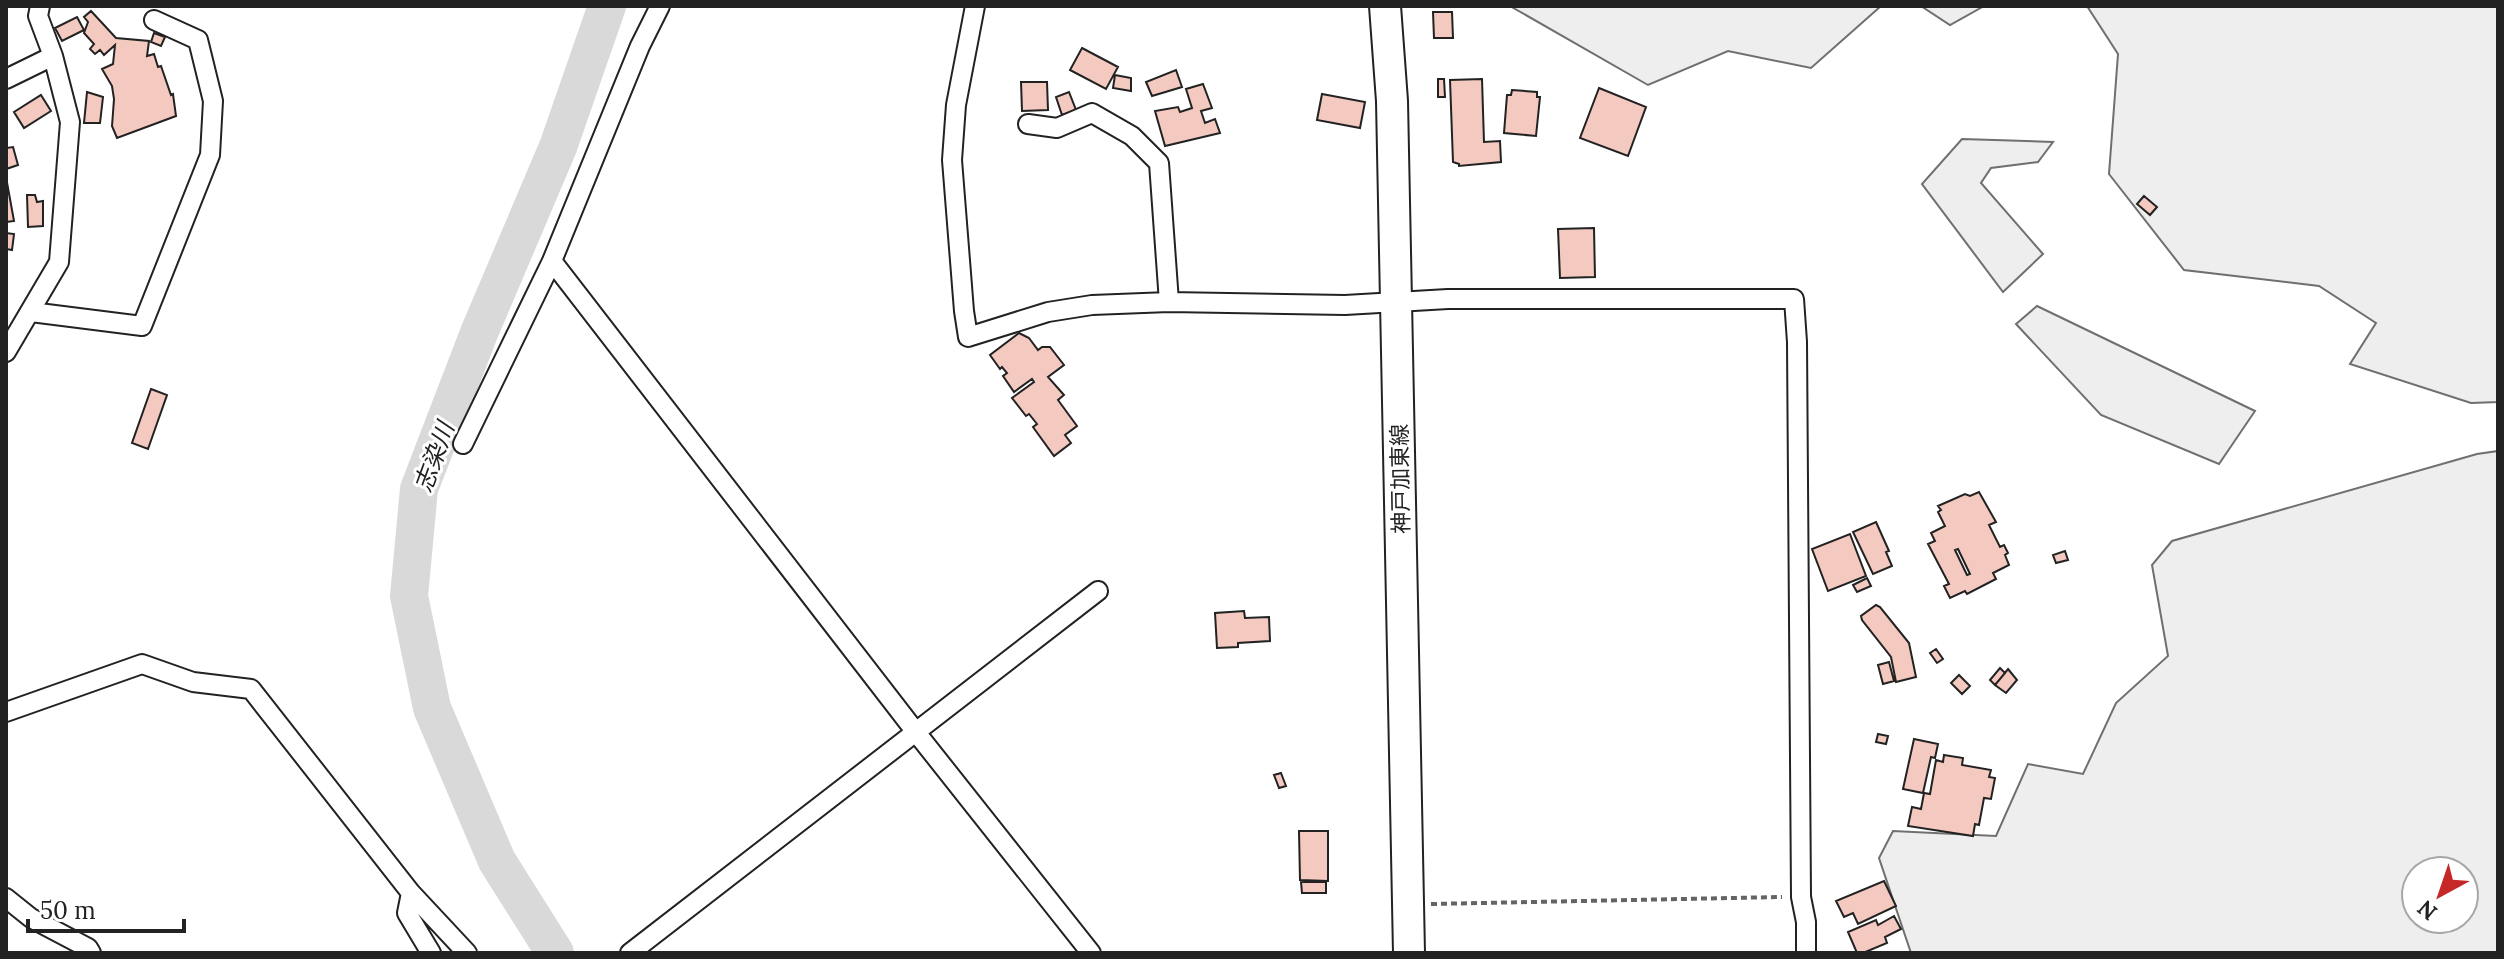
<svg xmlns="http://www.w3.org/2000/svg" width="2504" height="959" viewBox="0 0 2504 959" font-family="Lora,'Noto Sans JP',serif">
  <rect width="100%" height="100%" fill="#fff"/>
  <path fill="#eee" stroke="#6f6f6f" stroke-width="2" fill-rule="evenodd" d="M 1510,6 L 1881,6 L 1811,68 L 1728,51 L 1648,85 Z
    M 1921,6 L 1984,6 L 1950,25 Z
    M 2087,6 L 2498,6 L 2498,402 L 2471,403 L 2350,364 L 2376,323 L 2319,286 L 2184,270 L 2109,174 L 2118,54 Z
    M 1962,139 L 2053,142 L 2038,162 L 1991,168 L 1981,183 L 2043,254 L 2003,292 L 1922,184 Z
    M 2037,306 L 2255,411 L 2219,464 L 2101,415 L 2016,324 Z
    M 2498,451 L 2498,953 L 1911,953 L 1879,858 L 1893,831 L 1996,836 L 2028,764 L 2083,774 L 2116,703 L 2168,656 L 2152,565 L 2172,541 L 2477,454 ZM 2416,871 L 2464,871 L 2464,919 L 2416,919 Z"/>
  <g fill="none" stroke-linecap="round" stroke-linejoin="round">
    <path stroke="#d9d9d9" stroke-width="38" d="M 555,953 L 497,861 L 432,708 L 409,596 L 419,489 L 479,333 L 558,147 L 607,6"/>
  </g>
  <path fill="#f3c9c0" stroke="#222" stroke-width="2" fill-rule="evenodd" d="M 91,11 L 116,38 L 149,41 L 147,56 L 154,54 L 158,67 L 161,66 L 171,95 L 173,94 L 176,116 L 117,138 L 112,126 L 114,99 L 112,86 L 102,69 L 113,64 L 115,45 L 104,55 L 100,50 L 95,54 L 90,49 L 94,44 L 84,33 L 88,22 L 84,17 Z
    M 1433,12 L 1452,12 L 1453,38 L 1434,38 Z
    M 77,17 L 84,30 L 62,41 L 55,28 Z
    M 154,33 L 165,37 L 161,46 L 151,42 Z
    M 1082,48 L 1118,67 L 1106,89 L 1070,70 Z
    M 1176,70 L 1182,87 L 1152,96 L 1146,82 Z
    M 1115,75 L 1131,78 L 1131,91 L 1113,88 Z
    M 1438,79 L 1444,79 L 1445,97 L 1438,97 Z
    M 1482,79 L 1484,142 L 1500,141 L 1501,162 L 1459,166 L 1459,164 L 1453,162 L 1450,80 Z
    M 1021,82 L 1047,82 L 1048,110 L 1022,111 Z
    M 1203,84 L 1212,108 L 1201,111 L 1205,123 L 1215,119 L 1220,133 L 1165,146 L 1155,111 L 1178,107 L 1180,112 L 1192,108 L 1186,89 Z
    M 1599,88 L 1646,107 L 1628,156 L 1580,138 Z
    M 1512,90 L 1537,92 L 1537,97 L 1540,97 L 1536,136 L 1504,133 L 1507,95 L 1511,95 Z
    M 87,92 L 103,97 L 100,123 L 84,123 Z
    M 1069,92 L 1076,110 L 1062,115 L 1056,97 Z
    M 1322,94 L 1365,102 L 1360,128 L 1317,120 Z
    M 41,95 L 51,111 L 24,128 L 14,112 Z
    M 13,147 L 18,165 L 6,169 L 6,148 Z
    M 6,177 L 14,221 L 6,222 Z
    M 27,195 L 35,195 L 37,202 L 43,201 L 43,226 L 28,227 Z
    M 2144,196 L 2157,207 L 2150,215 L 2137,204 Z
    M 1594,228 L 1595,277 L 1560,278 L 1558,229 Z
    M 6,233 L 14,234 L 12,250 L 6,249 Z
    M 1019,333 L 1029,338 L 1038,350 L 1042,347 L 1050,347 L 1064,365 L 1048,377 L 1064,395 L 1058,400 L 1077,426 L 1065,435 L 1071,443 L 1054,456 L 1033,427 L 1037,424 L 1029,414 L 1026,416 L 1012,398 L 1034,382 L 1032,379 L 1014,392 L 1003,376 L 1007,373 L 1002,367 L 1000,369 L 990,355 Z
    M 151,389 L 167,395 L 148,449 L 132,443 Z
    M 1979,492 L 1996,522 L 1989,525 L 2000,547 L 2004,545 L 2008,553 L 2005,555 L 2009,565 L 1993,573 L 1996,579 L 1967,594 L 1965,591 L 1950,598 L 1944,586 L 1949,584 L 1928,544 L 1935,541 L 1931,533 L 1945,526 L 1938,512 L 1941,510 L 1938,506 L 1965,494 L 1970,496 ZM 1958,549 L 1970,574 L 1967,575 L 1955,550 Z
    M 1876,522 L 1889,551 L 1886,552 L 1892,566 L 1873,574 L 1853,532 Z
    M 1850,534 L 1866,576 L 1828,591 L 1812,549 Z
    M 2065,551 L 2068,560 L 2056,563 L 2053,555 Z
    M 1867,578 L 1871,586 L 1857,592 L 1853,585 Z
    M 1876,605 L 1880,607 L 1909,643 L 1916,677 L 1896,682 L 1891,657 L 1862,620 L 1861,616 Z
    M 1244,611 L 1245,618 L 1269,617 L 1270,641 L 1238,643 L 1238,647 L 1217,648 L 1215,613 Z
    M 1936,649 L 1943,659 L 1937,663 L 1930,653 Z
    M 1889,662 L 1894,681 L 1883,684 L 1878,665 Z
    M 2000,668 L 2005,673 L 1995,685 L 1990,680 Z
    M 2008,669 L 2017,680 L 2006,693 L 1995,685 Z
    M 1959,675 L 1970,686 L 1962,694 L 1951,683 Z
    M 1878,734 L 1888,736 L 1886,744 L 1876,742 Z
    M 1914,739 L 1938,744 L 1935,758 L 1931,757 L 1923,793 L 1903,789 Z
    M 1944,755 L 1963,758 L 1962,765 L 1991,770 L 1989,777 L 1995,778 L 1991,799 L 1984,798 L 1979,825 L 1975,824 L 1973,836 L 1908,826 L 1912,807 L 1921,809 L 1924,793 L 1930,794 L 1936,760 L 1943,762 Z
    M 1281,773 L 1286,786 L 1279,788 L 1274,775 Z
    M 1299,831 L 1328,831 L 1328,881 L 1300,880 Z
    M 1884,881 L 1896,906 L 1858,924 L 1853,913 L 1844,917 L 1836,901 Z
    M 1301,882 L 1326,882 L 1326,893 L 1302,893 Z
    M 1894,916 L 1901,929 L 1885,937 L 1887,943 L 1863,953 L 1857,953 L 1848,932 L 1876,920 L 1878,925 Z"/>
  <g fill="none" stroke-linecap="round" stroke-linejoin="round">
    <defs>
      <path id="street" d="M 660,6 L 640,46 L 552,261 L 915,731 L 1091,953
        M 975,6 L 956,105 L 952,160 L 964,311 L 968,337 L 1048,312 L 1092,305 L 1169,302 L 1345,305 L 1448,299 L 1794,299 L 1797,342 L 1801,897 L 1806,922 L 1806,953
        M 6,79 L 53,56
        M 1028,124 L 1057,128 L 1092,113 L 1132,136 L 1159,163 L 1169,302
        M 31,312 L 142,326 L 210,155 L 213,101 L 198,40 L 154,20
        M 6,352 L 59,262 L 70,122 L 53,56 L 38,16 L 40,6
        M 463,444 L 552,261
        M 6,712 L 142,664 L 193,682 L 251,689 L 411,893 L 467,953
        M 411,893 L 407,913 L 431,953
        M 6,898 L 31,918 L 88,948 L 91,953
        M 630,953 L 1098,591"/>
      <path id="primary" d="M 1385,6 L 1392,101 L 1409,953"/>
    </defs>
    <use href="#street" stroke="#222" stroke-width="22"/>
    <use href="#primary" stroke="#222" stroke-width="34"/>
    <path stroke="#646464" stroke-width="4" stroke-dasharray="6 4" stroke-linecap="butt" d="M 1431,904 L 1782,897"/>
    <use href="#street" stroke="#fff" stroke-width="18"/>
    <use href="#primary" stroke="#fff" stroke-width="30"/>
  </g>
  <g text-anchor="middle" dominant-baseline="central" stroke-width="6" stroke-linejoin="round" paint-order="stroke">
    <g font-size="22" fill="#222" stroke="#fff">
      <text transform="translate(1400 479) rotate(-91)">神戸加東線</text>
    </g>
    <g font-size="24" font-style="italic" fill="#222" stroke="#fff">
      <text transform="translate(434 457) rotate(-70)">志染川</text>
    </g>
  </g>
  <rect width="2504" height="959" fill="none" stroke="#222222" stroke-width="16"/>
  <g transform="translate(2440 895) rotate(220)"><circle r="38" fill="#ffffff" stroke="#a7a7a7" stroke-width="2"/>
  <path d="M0-6L14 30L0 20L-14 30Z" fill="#c62828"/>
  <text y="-12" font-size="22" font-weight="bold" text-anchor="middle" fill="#222222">N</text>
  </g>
  <path d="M28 919v12h156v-12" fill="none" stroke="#222222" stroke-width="4"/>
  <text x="40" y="919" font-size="24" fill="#222222" stroke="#ffffff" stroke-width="6" paint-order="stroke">50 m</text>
</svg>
